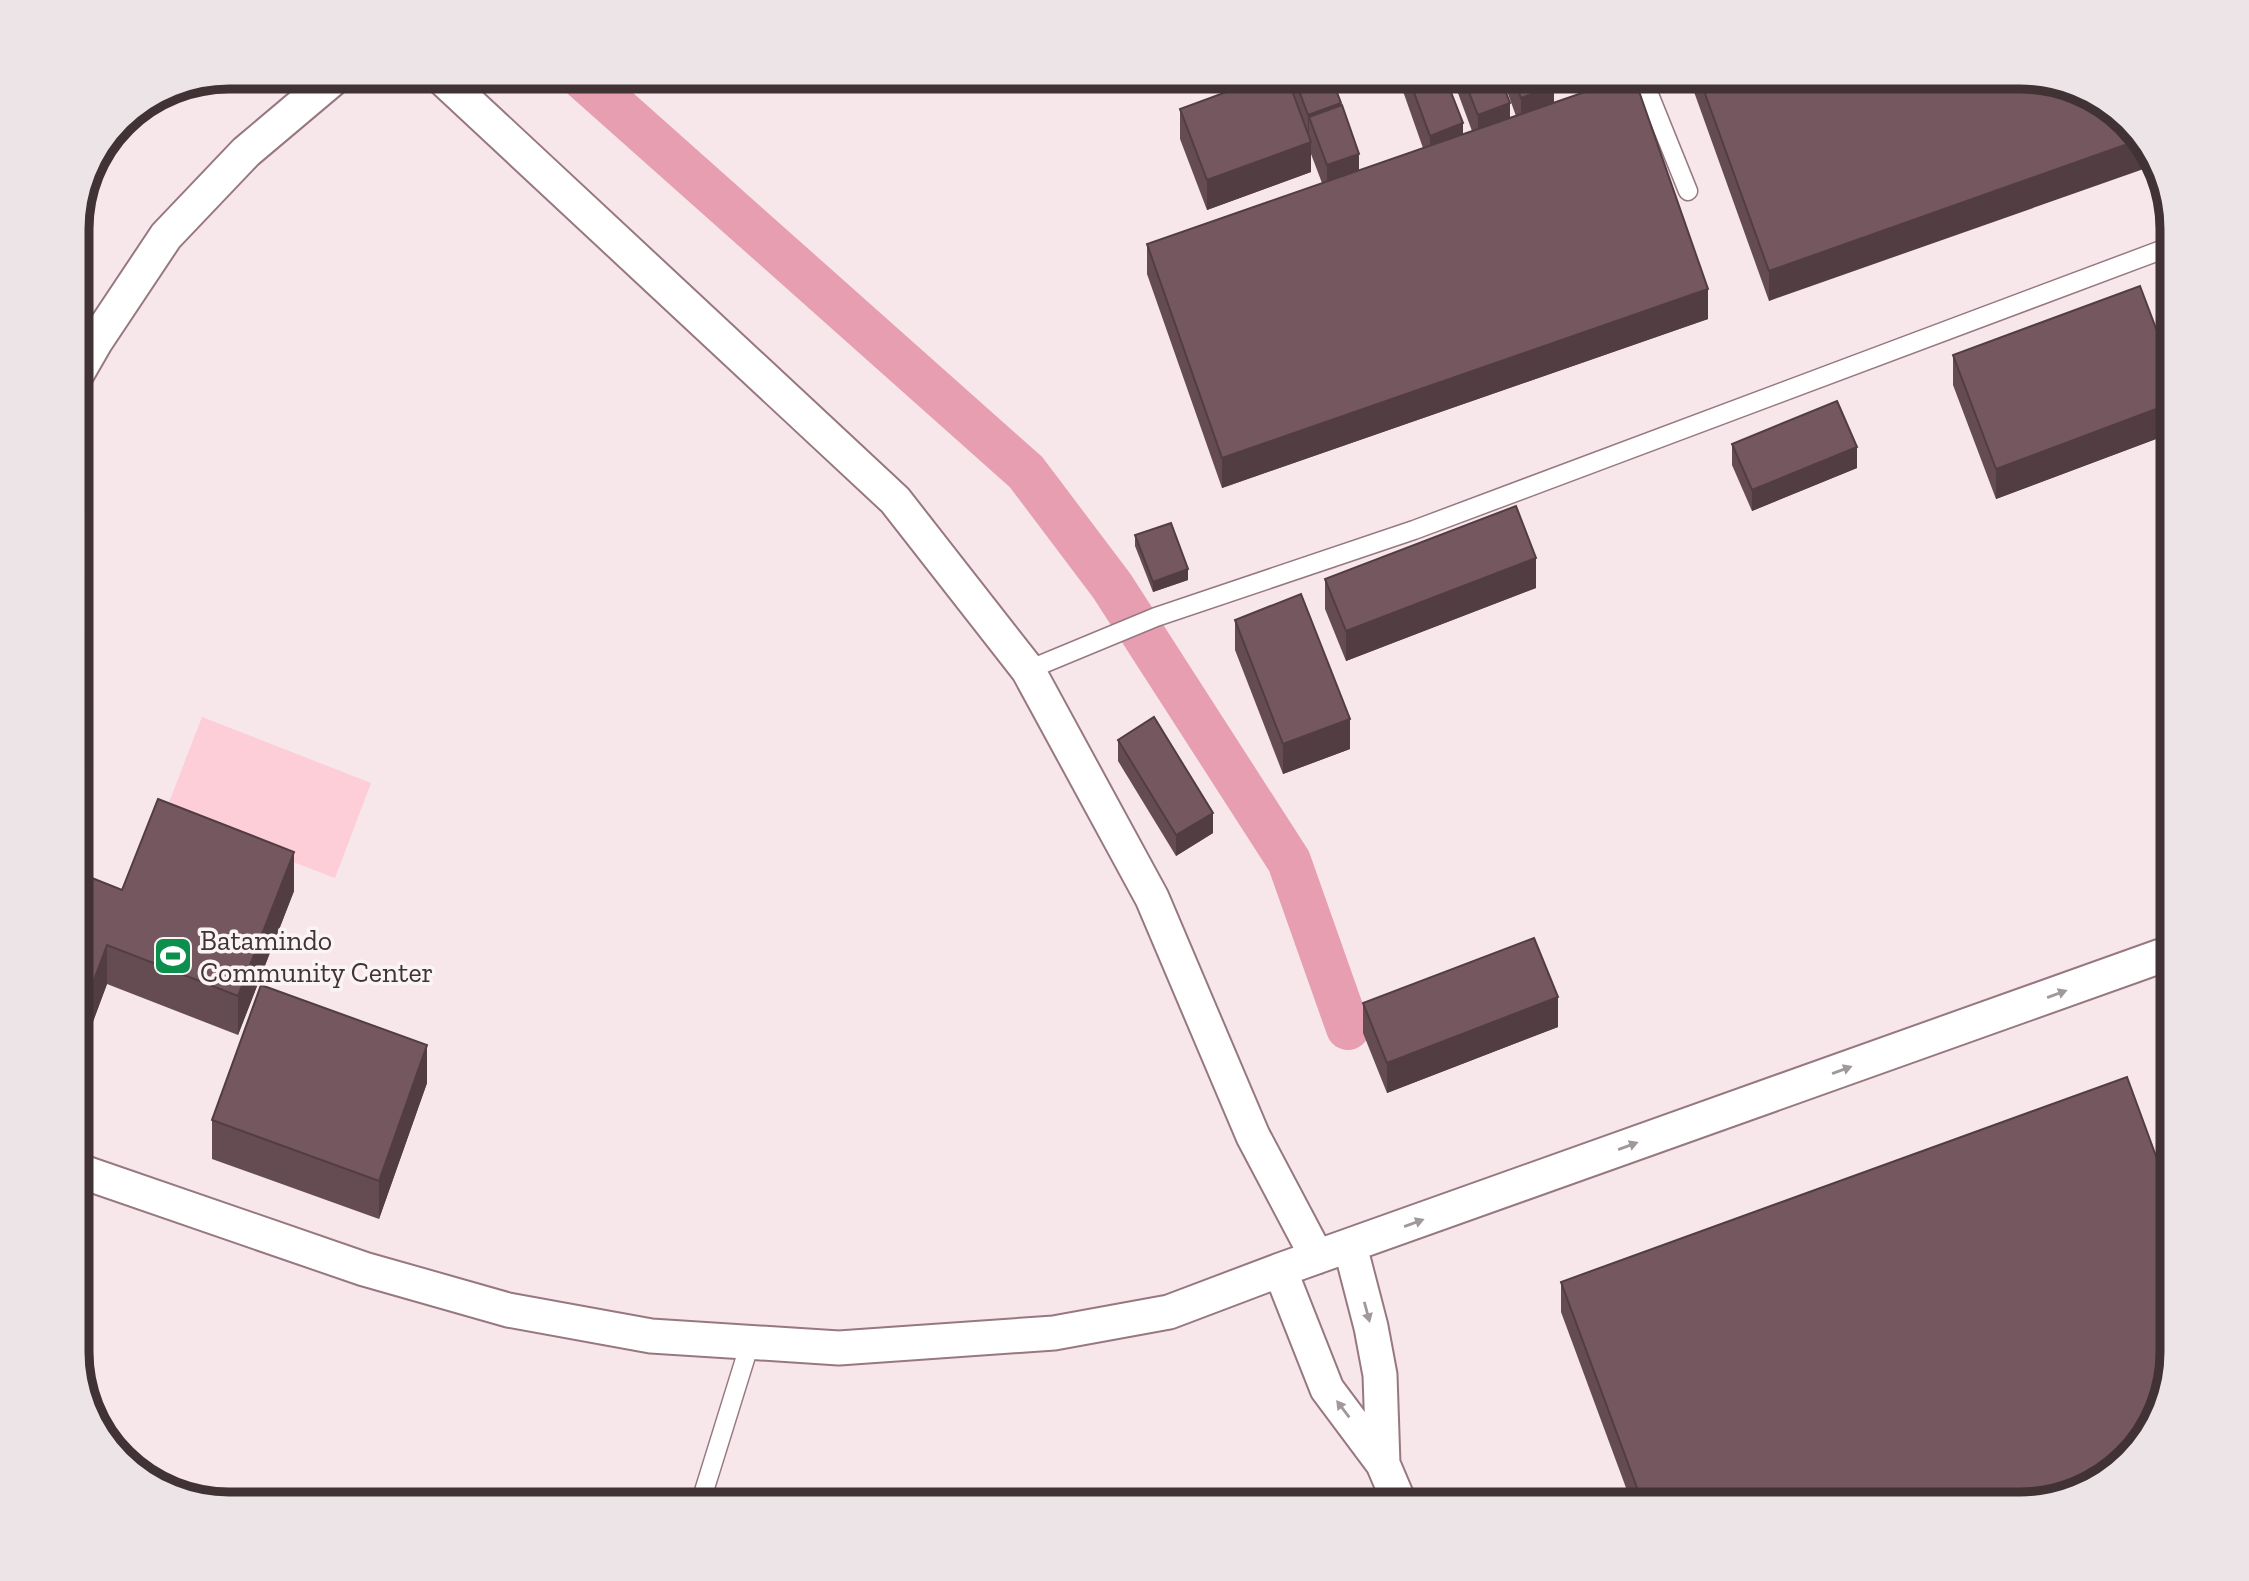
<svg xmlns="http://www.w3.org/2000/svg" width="2249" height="1581" viewBox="0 0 2249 1581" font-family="'Zilla Slab',serif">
  <rect width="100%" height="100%" fill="#fbf4f5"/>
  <path fill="#f7e6ea" d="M 230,77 L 2019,77 L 2152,154 L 2172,229 L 2172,1352 L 2095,1484 L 2020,1504 L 230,1504 L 144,1478 L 97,1427 L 77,1361 L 77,220 L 89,171 L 122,121 L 172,88 Z"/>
  <path fill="#fdcdd8" d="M 202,717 L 371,783 L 335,878 L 165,813 Z"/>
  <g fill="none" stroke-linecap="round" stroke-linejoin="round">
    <path stroke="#e69eb0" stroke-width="44" d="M 582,77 L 1026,472 L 1112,586 L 1289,861 L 1348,1028"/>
    <defs>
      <path id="lane" d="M 1642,77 L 1688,191
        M 1028,670 L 1156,617 L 1414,530 L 2172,246
        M 700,1504 L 750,1343"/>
      <path id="street" d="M 441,77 L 895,500 L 1028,670 L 1152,898 L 1253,1136 L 1317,1257
        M 77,374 L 96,341 L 166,236 L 246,152 L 335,77
        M 77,1170 L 364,1269 L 508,1310 L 651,1336 L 839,1348 L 1054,1333 L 1169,1312 L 1280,1270 L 2172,952
        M 1350,1246 L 1371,1327 L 1380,1375 L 1383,1464
        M 1280,1270 L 1327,1389 L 1383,1464 L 1400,1504"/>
    </defs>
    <use href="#lane" stroke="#977880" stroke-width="21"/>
    <use href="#street" stroke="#977880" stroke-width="37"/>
    <use href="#lane" stroke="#fff" stroke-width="18"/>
    <use href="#street" stroke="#fff" stroke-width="33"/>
  </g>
  <path fill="#654c52" d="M 1290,77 L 1331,77 L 1341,105 L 1359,170 L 1423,148 L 1398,77 L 1445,77 L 1463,134 L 1472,131 L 1452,77 L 1500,77 L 1510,118 L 1516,116 L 1503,80 L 1503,77 L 1550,77 L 1554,103 L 1708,319 L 1222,488 L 1147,274 L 1147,244 L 1322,183 L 1311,154 L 1311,172 L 1207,210 L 1180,139 L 1180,109 L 1290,86 Z
    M 1693,77 L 2020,77 L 1769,301 L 1693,89 Z
    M 2172,255 L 2172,326 L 2158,290 L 2158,260 Z
    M 1953,355 L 2172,371 L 2172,433 L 1996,499 L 1953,385 Z
    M 1732,444 L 1857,468 L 1752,511 L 1732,465 Z
    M 1135,535 L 1188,580 L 1153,592 L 1135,546 Z
    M 1325,579 L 1536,588 L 1346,661 L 1325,609 Z
    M 1235,620 L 1350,749 L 1283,774 L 1235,650 Z
    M 1118,740 L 1213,833 L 1176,856 L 1118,761 Z
    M 77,872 L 122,890 L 294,891 L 238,1035 L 107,984 L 91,1027 L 77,1021 Z
    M 1363,1003 L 1558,1027 L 1387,1093 L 1363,1033 Z
    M 427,1083 L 379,1219 L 212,1159 L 212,1120 Z
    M 1561,1282 L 2020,1504 L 1632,1504 L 1561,1312 Z"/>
  <path fill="#523e42" d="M 1431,77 L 1444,77 L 1412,88 L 1412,84 Z
    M 1554,86 L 1554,116 L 1521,128 L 1521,98 Z
    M 1341,103 L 1341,133 L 1309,117 L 1309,143 L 1311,142 L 1311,172 L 1207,210 L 1207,180 L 1308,144 L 1308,115 Z
    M 1510,103 L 1510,133 L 1478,145 L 1478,115 Z
    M 1463,123 L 1463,153 L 1430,166 L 1430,136 Z
    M 2139,140 L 2152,154 L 2155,165 L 1769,301 L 1769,271 Z
    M 1359,154 L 1359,184 L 1327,195 L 1327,165 Z
    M 1708,289 L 1708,319 L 1222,488 L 1222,458 Z
    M 2172,403 L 2172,433 L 1996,499 L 1996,469 Z
    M 1857,447 L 1857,468 L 1752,511 L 1752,490 Z
    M 1536,558 L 1536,588 L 1346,661 L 1346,631 Z
    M 1188,569 L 1188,580 L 1153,592 L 1153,582 Z
    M 1350,719 L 1350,749 L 1283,774 L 1283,744 Z
    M 1213,813 L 1213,833 L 1176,856 L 1176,835 Z
    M 294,852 L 294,891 L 238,1035 L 238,996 Z
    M 107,945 L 107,984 L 91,1027 L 91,988 Z
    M 1558,997 L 1558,1027 L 1387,1093 L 1387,1063 Z
    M 427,1045 L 427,1083 L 379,1219 L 379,1181 Z"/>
  <path fill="#75585f" stroke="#523e42" stroke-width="2" d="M 1267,77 L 1287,77 L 1311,142 L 1207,180 L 1180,109 Z
    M 1294,77 L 1331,77 L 1341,103 L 1308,115 Z
    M 1409,77 L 1431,77 L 1412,84 Z
    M 1438,77 L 1445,77 L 1463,123 L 1430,136 L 1412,87 Z
    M 1463,77 L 1500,77 L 1510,103 L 1478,115 Z
    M 1513,77 L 1550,77 L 1554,86 L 1521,98 Z
    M 1628,77 L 1634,77 L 1708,289 L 1222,458 L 1147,244 Z
    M 1699,77 L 2020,77 L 2105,103 L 2139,140 L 1769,271 Z
    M 1342,105 L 1359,154 L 1327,165 L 1309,117 Z
    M 2172,255 L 2172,296 L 2158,260 Z
    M 2140,286 L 2172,371 L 2172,403 L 1996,469 L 1953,355 Z
    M 1837,401 L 1857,447 L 1752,490 L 1732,444 Z
    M 1516,506 L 1536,558 L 1346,631 L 1325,579 Z
    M 1171,523 L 1188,569 L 1153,582 L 1135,535 Z
    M 1301,594 L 1350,719 L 1283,744 L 1235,620 Z
    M 1154,717 L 1213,813 L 1176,835 L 1118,740 Z
    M 158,799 L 294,852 L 238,996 L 107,945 L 91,988 L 77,983 L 77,872 L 122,890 Z
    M 1534,938 L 1558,997 L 1387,1063 L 1363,1003 Z
    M 261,985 L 427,1045 L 379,1181 L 212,1120 Z
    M 2127,1077 L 2172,1200 L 2172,1352 L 2146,1437 L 2095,1484 L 2020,1504 L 1643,1504 L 1561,1282 Z"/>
  <defs><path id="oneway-solid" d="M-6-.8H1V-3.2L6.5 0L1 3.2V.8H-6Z" transform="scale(1.75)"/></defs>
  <g fill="#a0989a">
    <use href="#oneway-solid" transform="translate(2057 994) rotate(-20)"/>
    <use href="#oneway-solid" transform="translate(1842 1070) rotate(-20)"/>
    <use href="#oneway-solid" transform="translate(1628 1146) rotate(-20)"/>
    <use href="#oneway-solid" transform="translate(1414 1223) rotate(-20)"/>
    <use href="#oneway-solid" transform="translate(1367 1312) rotate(75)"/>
    <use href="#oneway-solid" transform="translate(1343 1409) rotate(-127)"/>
  </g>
  <defs>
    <symbol id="stadium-square" viewBox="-11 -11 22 22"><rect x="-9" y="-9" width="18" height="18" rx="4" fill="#0c8f4c" stroke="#fbf4f5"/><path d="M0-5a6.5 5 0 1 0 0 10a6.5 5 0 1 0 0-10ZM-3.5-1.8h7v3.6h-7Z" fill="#fff"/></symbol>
  </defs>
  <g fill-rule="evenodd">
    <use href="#stadium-square" x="151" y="934" width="44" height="44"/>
  </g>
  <g text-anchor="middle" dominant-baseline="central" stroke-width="7" stroke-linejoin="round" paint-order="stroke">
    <g font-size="28" fill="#403235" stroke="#fbf4f5" text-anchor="start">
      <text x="200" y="940">Batamindo<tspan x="200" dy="32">Community Center</tspan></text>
    </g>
  </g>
  <path d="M0 0H2249V1581H0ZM229 89H2020A140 140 0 0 1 2160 229V1352A140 140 0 0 1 2020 1492H229A140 140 0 0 1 89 1352V229A140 140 0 0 1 229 89Z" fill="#ece4e6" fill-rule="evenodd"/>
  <path fill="none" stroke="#403235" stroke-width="9" d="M229 89H2020A140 140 0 0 1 2160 229V1352A140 140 0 0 1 2020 1492H229A140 140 0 0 1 89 1352V229A140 140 0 0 1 229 89Z"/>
</svg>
